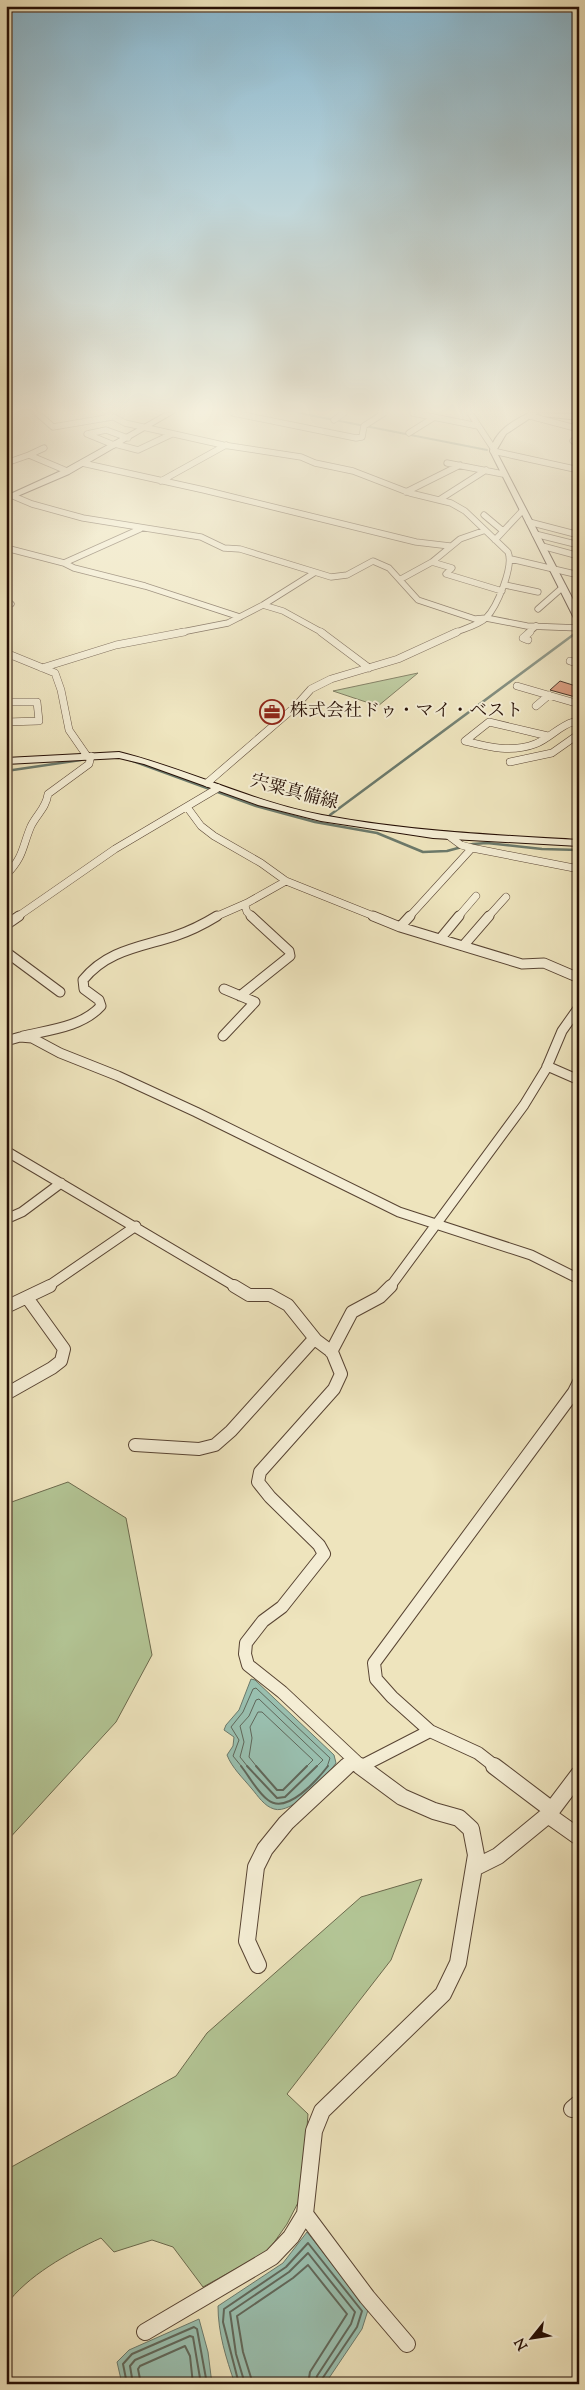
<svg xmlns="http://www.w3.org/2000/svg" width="585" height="2390" viewBox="0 0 585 2390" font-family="'Sorts Mill Goudy','Noto Serif JP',serif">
  <rect width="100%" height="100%" fill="#eee4bd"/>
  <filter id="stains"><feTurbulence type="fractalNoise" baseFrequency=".004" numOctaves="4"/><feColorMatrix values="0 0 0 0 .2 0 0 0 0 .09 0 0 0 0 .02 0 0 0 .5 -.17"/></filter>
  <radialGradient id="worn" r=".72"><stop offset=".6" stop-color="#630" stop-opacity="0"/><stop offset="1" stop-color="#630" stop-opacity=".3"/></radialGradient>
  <path fill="#b3c595" stroke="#6c6a4d" d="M 418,673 L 378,706 L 333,691 Z
    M 68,1482 L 126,1518 L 152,1655 L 116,1722 L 6,1842 L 6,1504 Z
    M 422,1879 L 391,1960 L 287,2094 L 308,2114 L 302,2195 L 287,2224 L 268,2251 L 203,2287 L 173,2247 L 152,2240 L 114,2252 L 101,2238 C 68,2253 27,2276 6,2305 L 6,2170 L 176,2076 L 207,2033 L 361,1897 Z"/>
  <path fill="#99bfaf" stroke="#6b796b" d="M 251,1679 L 255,1680 L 334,1755 L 336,1763 C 326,1777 292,1815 274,1809 C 264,1806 258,1796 252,1789 C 243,1778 232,1768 227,1755 L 233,1746 L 234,1737 L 224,1730 L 226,1725 L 239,1710 Z
    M 307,2232 L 368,2310 L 362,2329 L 325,2384 L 235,2384 C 226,2358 218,2333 218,2306 L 283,2263 Z
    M 199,2319 L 208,2352 L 212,2384 L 122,2384 L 117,2362 L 129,2350 Z"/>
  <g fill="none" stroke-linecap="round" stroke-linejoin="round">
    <path stroke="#60675a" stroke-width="1" d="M 242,1767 L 233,1756 L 239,1740 L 231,1727 L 243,1712 L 253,1689 L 256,1688 L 330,1758 L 327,1767
      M 248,1767 L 240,1757 L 244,1742 L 240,1726 L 249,1716 L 256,1700 L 259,1699 L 323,1760 L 316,1767
      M 257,1767 L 249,1757 L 252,1738 L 250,1727 L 258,1712 L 262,1712 L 313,1760 L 306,1767"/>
    <path stroke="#60675a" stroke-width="2" d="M 241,1766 C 249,1776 257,1792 268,1800 C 287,1815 317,1780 328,1766
      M 247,1766 L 277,1798 L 285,1797 L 317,1766
      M 256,1766 L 277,1790 L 283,1790 L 307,1766
      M 127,2384 L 123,2364 L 132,2354 L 194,2327 L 197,2329 L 207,2384
      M 133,2384 L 130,2366 L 135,2360 L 190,2336 L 193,2337 L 201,2384
      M 141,2384 L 138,2369 L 140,2366 L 185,2346 L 190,2356 L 193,2384
      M 239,2384 L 223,2322 L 224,2309 L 286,2267 L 308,2243 L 362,2311 L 357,2327 L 322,2379 L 321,2384
      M 245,2384 L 236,2354 L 230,2312 L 289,2272 L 308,2253 L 355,2312 L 351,2324 L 317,2376 L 315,2384
      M 253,2384 L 243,2352 L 237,2316 L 293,2278 L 308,2265 L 347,2314 L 310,2372 L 308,2384"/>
    <path stroke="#6b796b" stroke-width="2" d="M 299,413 L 487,450
      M 575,633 L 579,630"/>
    <path stroke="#6b796b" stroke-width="2.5" d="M 130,760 L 256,806 L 315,822 L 377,833 L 423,852 L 447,851 L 473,844 L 487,843 L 542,849 L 579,850
      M 6,771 L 81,760
      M 330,815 L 577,632"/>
  </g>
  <path fill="#d68e6f" stroke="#260f05" d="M 560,681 L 579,687 L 579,698 L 550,690 Z"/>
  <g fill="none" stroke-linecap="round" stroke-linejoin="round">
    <defs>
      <path id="street-far4" d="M 37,413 L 53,427 L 112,417
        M 106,413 L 125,423 L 223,445 L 301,457 L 315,463 L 353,471 L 410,493 L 451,503 L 465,511 L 508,552 C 514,566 497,607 486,618 C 479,625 463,629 454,633
        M 233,413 L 356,438 L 362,437 L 364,426 L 384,413
        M 413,413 L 478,426
        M 470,413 L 493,448
        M 530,416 L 579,429
        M 334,420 L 344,413
        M 409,433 L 433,418
        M 573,441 L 579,438
        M 115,444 L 138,450 L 172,434
        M 114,445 L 87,434 L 106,430 L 128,438
        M 44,448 L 29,455 L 67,471
        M 493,451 L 579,470
        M 6,463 L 29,455
        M 82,463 L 204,490 L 416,542 L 450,546
        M 447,463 L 503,474
        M 161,481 L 226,445
        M 406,492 L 460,465
        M 13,496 L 32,504 L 83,518 L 201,537 L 224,548 L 240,549 L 331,577 L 347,575 L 373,561 L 389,568 L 418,600 L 475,619 L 486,618 L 527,626 L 579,628
        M 439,500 L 486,470
        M 484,515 L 503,531
        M 529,522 L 579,535
        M 140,529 L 64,563 L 74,568 L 145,586 L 240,617
        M 535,534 L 579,545
        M 495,540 L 523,510
        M 542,546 L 579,556
        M 6,548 L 64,563
        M 511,559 L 579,575
        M 432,562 L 460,539 L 483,531
        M 401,579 L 432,562 L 452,568 L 446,574 L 502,591
        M 505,585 L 538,592
        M 6,600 L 11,604 L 6,605
        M 263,605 L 283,611 L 323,633
        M 538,609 L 563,587
        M 177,633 L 228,623 L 263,605 L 314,573
        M 528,633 L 536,626"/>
      <path id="street-far3" d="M 321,632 L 369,668
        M 528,640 L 523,638 L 530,632
        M 6,653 L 55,673 L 61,690 L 69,730 L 87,756
        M 570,661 L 579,664
        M 42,668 L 116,645 L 184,632
        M 517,686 L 579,704
        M 6,702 L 37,702 L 39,721 L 6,722
        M 536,706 L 549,695
        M 548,736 L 489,722 L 465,741 C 489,747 511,753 535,744 C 549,739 559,726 573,722 L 579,725
        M 510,762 L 552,753 L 579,734
        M 207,783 L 295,707 L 311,689 L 331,679 L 398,659 L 457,632
        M 187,807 L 201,826 L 214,836 L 261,863 L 286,881 L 376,917
        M 449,836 L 461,845 L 472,848 L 579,869
        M 6,875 C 24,857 22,847 31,826 C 37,814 46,808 48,794 L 89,764 L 91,756
        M 17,917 L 115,849 L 218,788
        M 215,917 L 247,903
        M 253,917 L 247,912 L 245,906 L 247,903 L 286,881
        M 409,917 L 472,848
        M 458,917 L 476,896
        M 488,917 L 506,897"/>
      <path id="street-far2" d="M 373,916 L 400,927 L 522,964 L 544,963 L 579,978
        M 6,925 L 19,916
        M 400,927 L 410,916
        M 440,939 L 459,916
        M 463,946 L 489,916
        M 6,952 L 60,992
        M 240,996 L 290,956 L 289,951 L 251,916
        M 23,1036 C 49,1030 82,1027 101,1006 L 99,1000 L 84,989 L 83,980 C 107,950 141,947 175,936 C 190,931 204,924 217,916
        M 223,1036 L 255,1002 L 224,989
        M 6,1041 L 20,1037 L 32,1038 L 60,1053 L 118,1076 L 196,1112 L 399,1212 L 531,1255 L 579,1279
        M 547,1066 L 579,1080
        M 6,1151 L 236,1287
        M 6,1219 L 22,1212 L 61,1183
        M 47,1287 L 136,1226
        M 390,1287 L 524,1105 L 546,1069 L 562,1031 L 579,1007"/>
      <path id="street-far1" d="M 234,1286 L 249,1295 L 270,1295 L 288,1305 L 316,1340 L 332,1352 L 341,1374 L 334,1389 L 260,1472 L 258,1482 L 270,1497 L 319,1545 L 324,1554 L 282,1607 L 263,1621 L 246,1643 L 245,1654 L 248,1665 L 282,1692 L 362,1767
        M 6,1307 L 50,1286
        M 331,1352 L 352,1312 L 380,1297 L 391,1286
        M 6,1394 L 52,1368 L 61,1361 L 64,1349 L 28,1299
        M 135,1445 L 199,1449 L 215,1445 L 231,1431 L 314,1339
        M 430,1731 L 392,1697 L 376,1679 L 374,1663 L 574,1392 L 579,1382
        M 362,1766 L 430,1731 L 478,1753 L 496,1767
        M 346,1767 L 353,1760"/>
      <path id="street" d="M 360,1766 L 402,1797 L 434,1811 L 459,1818 L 471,1829 L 476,1855 L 458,1963 L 443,1994 L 322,2111 L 314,2131 L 305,2214 L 367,2297 L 407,2344
        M 494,1766 L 552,1810
        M 548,1815 L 579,1837
        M 474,1868 L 498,1856 L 548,1815 L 579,1774
        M 258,1965 L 247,1941 L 256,1867 L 265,1849 L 286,1823 L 347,1766
        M 572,2109 L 579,2103
        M 145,2332 L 272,2257 L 291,2237 L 305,2214"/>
      <path id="secondary" d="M 165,413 L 174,413 L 69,474 L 6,501 L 6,496 L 63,470 Z
        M 529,413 L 538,413 L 506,434 L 496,451 L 579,611 L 579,622 L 575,620 L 490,451 C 495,431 511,422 529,413 Z
        M 119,752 C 188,769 252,802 322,815 C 407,831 493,835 579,840 L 579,846 L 433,838 L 321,821 L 258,805 L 144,764 L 119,758 L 6,764 L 6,758 Z"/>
      <path id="highway" d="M 538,413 L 579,414 L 579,420 L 542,416 Z"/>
    </defs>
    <use href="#street-far4" stroke="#584433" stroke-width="7"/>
    <use href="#street-far3" stroke="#584433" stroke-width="8"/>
    <use href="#street-far2" stroke="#584433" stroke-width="11"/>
    <use href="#street-far1" stroke="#584433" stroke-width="14"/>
    <use href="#street" stroke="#584433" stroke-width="18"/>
    <use href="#secondary" stroke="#260f05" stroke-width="2"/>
    <use href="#highway" stroke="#260f05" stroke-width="2"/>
    <use href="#street-far4" stroke="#f4edd4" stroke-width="5.5"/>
    <use href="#street-far3" stroke="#f4edd4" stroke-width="7"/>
    <use href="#street-far2" stroke="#f4edd4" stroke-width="9"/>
    <use href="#street-far1" stroke="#f4edd4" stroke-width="12"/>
    <use href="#street" stroke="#f4edd4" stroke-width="16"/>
    <use href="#secondary" fill="#f4edd4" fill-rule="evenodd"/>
    <use href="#highway" fill="#eee4bd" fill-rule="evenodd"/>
  </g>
  <linearGradient id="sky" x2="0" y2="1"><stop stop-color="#88b8d1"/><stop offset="0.55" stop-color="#f7f3e1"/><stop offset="1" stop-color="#f7f3e1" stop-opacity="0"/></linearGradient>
  <rect width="585" height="748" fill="url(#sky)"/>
  <defs>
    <symbol id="office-ring" viewBox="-11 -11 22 22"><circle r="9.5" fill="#f4edd4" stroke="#8f2418" stroke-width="1.5"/><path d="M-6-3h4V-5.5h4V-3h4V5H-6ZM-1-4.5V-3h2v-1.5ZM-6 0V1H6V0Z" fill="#8f2418"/></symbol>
  </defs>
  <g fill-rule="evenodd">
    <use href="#office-ring" x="258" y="698" width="28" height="28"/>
  </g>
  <g text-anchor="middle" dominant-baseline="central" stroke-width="4" stroke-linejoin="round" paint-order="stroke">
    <g font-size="18" fill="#260f05" stroke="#f4edd4" text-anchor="start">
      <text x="290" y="712">株式会社ドゥ・マイ・ベスト</text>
    </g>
    <g font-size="18" fill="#260f05" stroke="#f4edd4">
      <text transform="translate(294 793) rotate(15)">宍粟真備線</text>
    </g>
  </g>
  <rect width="585" height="2390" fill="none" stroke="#eee4bd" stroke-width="25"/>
  <rect x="8" y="8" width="570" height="2375" fill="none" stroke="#260f05" stroke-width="2.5"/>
  <rect x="12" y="12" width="560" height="2365" fill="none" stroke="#260f05"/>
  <g transform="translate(532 2338) rotate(240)" stroke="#f4edd4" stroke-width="4" paint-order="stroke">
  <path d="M0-4L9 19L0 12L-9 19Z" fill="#260f05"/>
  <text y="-8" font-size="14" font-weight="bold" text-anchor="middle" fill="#260f05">N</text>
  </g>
  <rect width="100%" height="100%" filter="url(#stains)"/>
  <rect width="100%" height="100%" fill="url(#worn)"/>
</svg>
